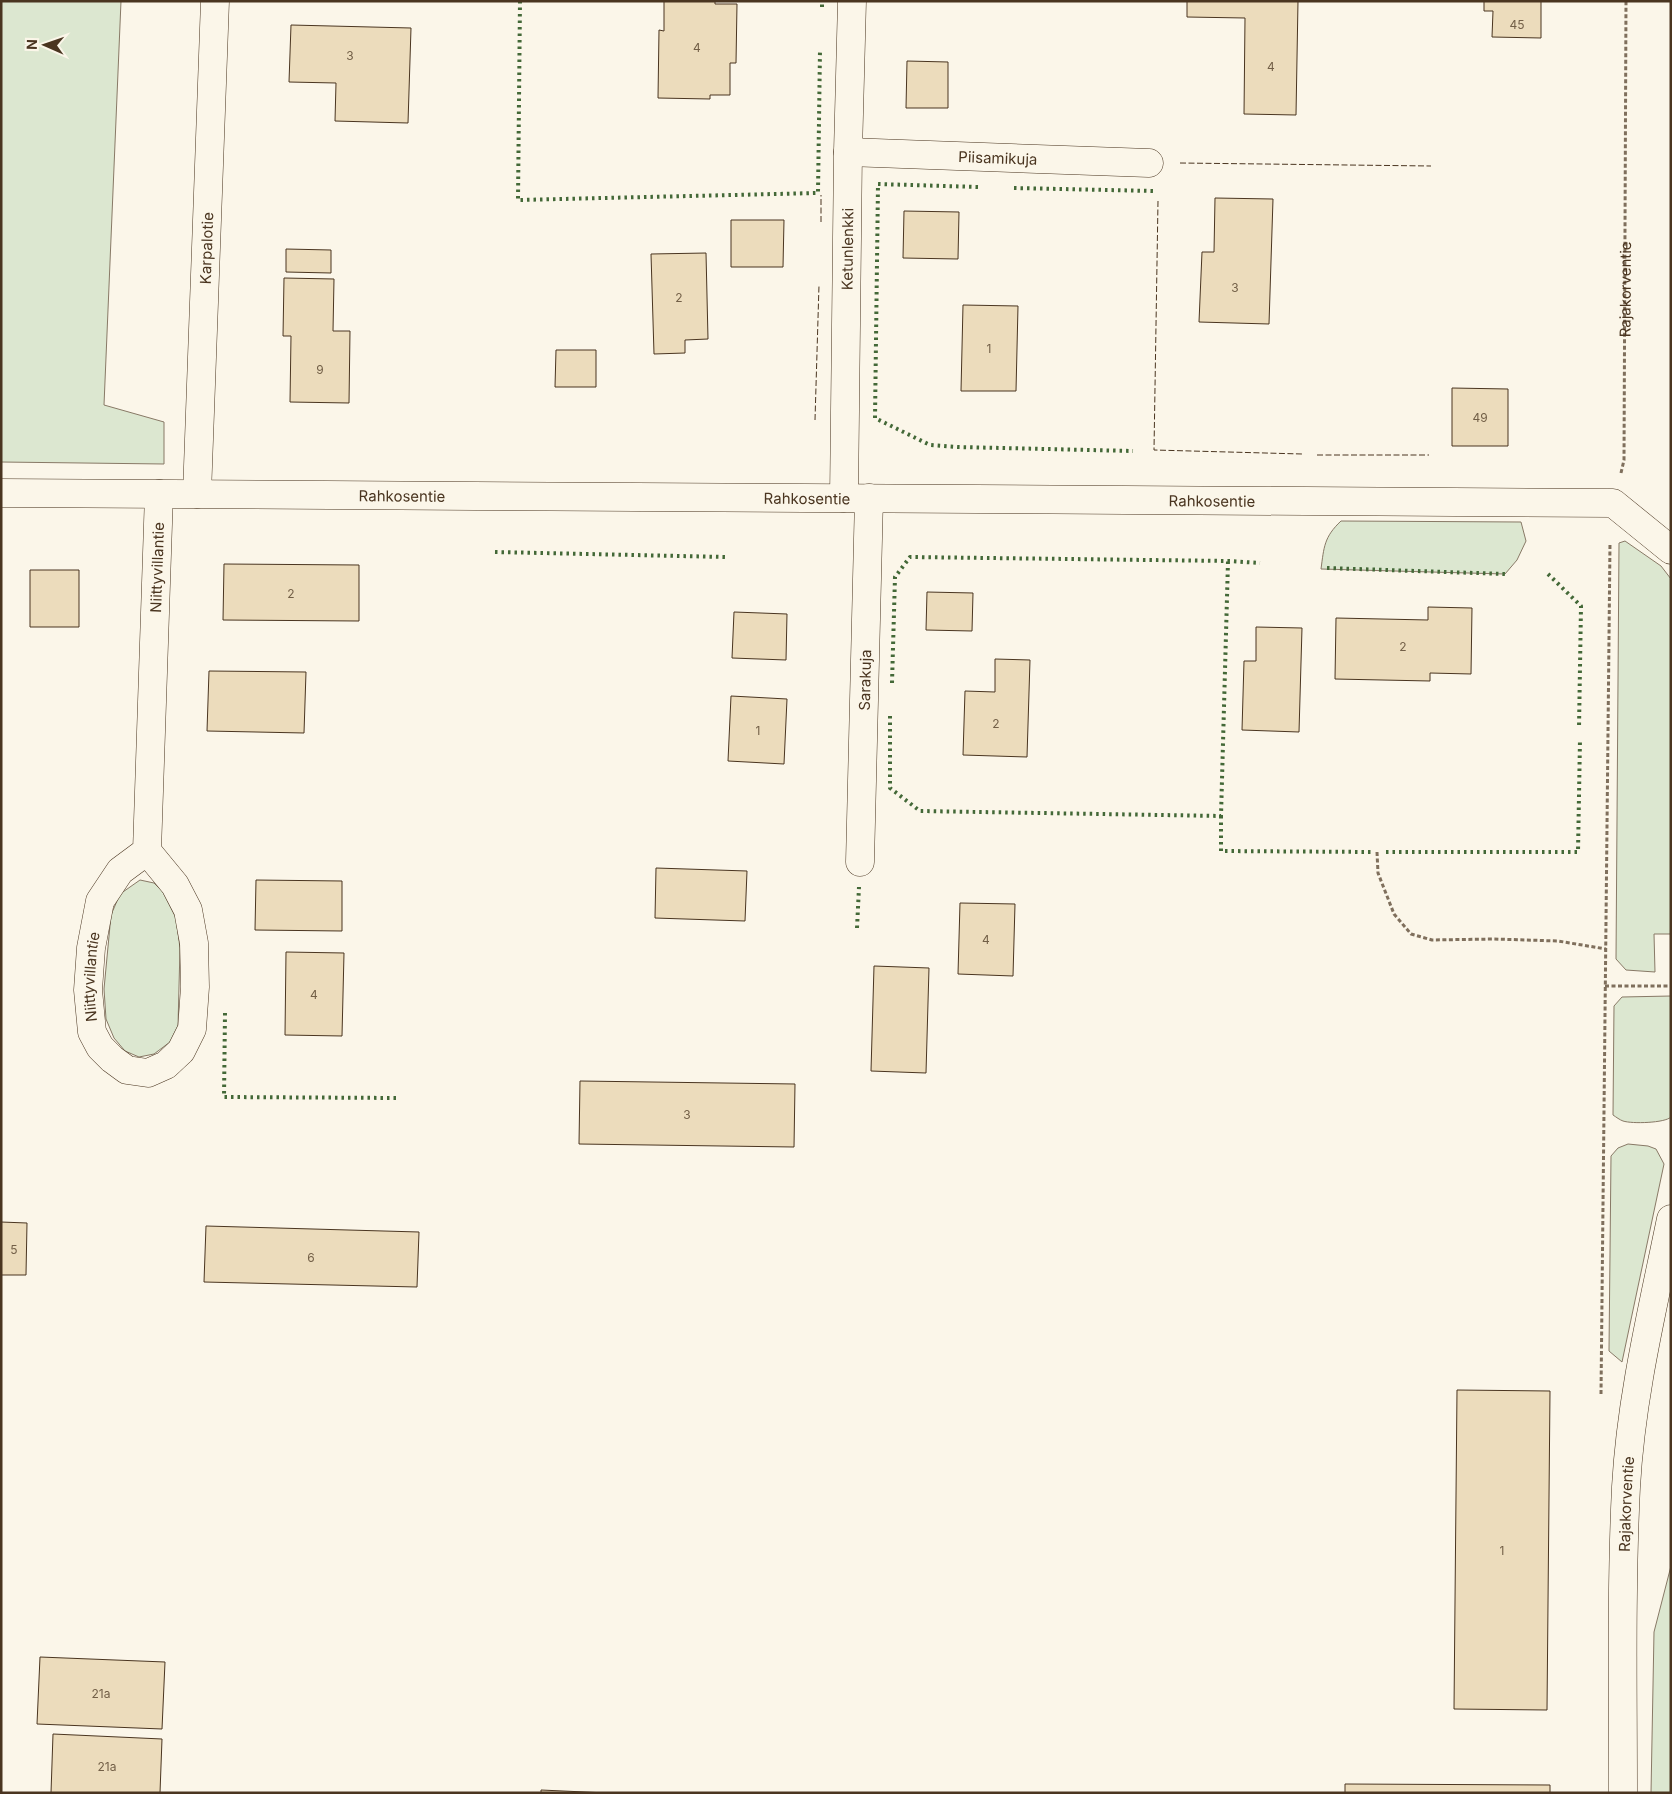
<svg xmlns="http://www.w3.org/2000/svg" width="1672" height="1794" viewBox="0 0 1672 1794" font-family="Inter,sans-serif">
  <rect width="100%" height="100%" fill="#fbf6e9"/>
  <path fill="#dce7d0" stroke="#887966" d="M 1,1 L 121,1 L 104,405 L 164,422 L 164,464 L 1,462 Z
    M 1341,521 L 1521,522 L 1526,541 L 1517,560 L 1505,574 L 1321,569 C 1324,547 1324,537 1341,521 Z
    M 1625,541 L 1661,566 L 1671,579 L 1671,934 L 1654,934 L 1655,972 L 1626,970 L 1616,959 L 1619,543 Z
    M 140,880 L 154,883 L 163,892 L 176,918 L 180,948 L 178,1026 L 170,1042 L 154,1054 L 139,1057 L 125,1051 L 114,1038 L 106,1019 L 104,989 L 111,915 L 120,894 Z
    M 1671,996 L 1671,1117 C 1665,1123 1632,1124 1623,1121 C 1620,1120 1616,1117 1613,1115 L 1614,1006 L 1622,997 Z
    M 1628,1144 L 1648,1146 L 1656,1149 L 1664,1164 L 1622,1362 L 1609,1351 L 1611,1156 L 1618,1148 Z
    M 1671,1566 L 1671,1793 L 1651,1793 L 1654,1632 Z"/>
  <path fill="#ecdcbc" stroke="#4a3520" d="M 664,1 L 715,1 L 715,4 L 737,4 L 736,63 L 730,63 L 730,95 L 710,95 L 710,99 L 658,98 L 659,30 L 664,31 Z
    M 1187,1 L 1298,1 L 1296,115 L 1244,114 L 1245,18 L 1187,17 Z
    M 1484,1 L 1541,1 L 1541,38 L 1492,37 L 1493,11 L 1484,11 Z
    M 291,25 L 411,28 L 408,123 L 335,121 L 336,83 L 289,82 Z
    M 907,61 L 948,62 L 948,108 L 906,108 Z
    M 1215,198 L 1273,199 L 1269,324 L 1199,322 L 1202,252 L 1214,252 Z
    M 904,211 L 959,212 L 958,259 L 903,258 Z
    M 731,220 L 784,220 L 783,267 L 731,267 Z
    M 286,249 L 331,250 L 331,273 L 286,272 Z
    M 706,253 L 708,339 L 685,340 L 685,353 L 654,354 L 651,254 Z
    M 284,278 L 334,279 L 333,331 L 350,331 L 349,403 L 290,402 L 291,336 L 283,336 Z
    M 963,305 L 1018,306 L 1016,391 L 961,391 Z
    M 556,350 L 596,350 L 596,387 L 555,387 Z
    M 1452,388 L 1508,389 L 1508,446 L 1452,446 Z
    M 224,564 L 359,565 L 359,621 L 223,620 Z
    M 30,570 L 79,570 L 79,627 L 30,627 Z
    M 927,592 L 973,593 L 972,631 L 926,630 Z
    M 1428,607 L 1472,608 L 1471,674 L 1430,673 L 1430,681 L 1335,679 L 1336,618 L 1428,620 Z
    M 734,612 L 787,614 L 786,660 L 732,658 Z
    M 1256,627 L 1302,628 L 1299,732 L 1242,730 L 1244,661 L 1256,661 Z
    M 995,659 L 1030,660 L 1027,757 L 963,755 L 965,691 L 995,692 Z
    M 209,671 L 306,672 L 304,733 L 207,731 Z
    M 731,696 L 787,699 L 784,764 L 728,761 Z
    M 656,868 L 747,871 L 745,921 L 655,918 Z
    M 256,880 L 342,881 L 342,931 L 255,930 Z
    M 960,903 L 1015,904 L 1013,976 L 958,974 Z
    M 286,952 L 344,953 L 342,1036 L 285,1035 Z
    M 874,966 L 929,968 L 926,1073 L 871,1071 Z
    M 580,1081 L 795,1084 L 794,1147 L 579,1144 Z
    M 1,1222 L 27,1223 L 26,1275 L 1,1275 Z
    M 206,1226 L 419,1232 L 417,1287 L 204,1282 Z
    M 1457,1390 L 1550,1391 L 1547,1710 L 1454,1709 Z
    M 40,1657 L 165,1662 L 162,1729 L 37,1724 Z
    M 53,1734 L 162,1739 L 160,1793 L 51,1793 Z
    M 1345,1784 L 1550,1785 L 1550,1793 L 1345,1793 Z
    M 541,1790 L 607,1793 L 541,1793 Z"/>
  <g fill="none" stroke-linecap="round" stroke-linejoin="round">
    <defs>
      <g id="minor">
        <path id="s2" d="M 848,152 L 1149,163"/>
        <path id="s3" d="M 1,493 L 1613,503 L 1671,550"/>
        <path id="s4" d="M 197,494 L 215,1"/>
        <path id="s5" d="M 844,498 L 848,152 L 852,1"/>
        <path id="s6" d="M 147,851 L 175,885 L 188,910 L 194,943 L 195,987 L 192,1029 L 181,1051 L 166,1065 L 148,1073 L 127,1070 L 112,1059 L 100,1047 L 92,1032 L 88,990 L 91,948 L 100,901 L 120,871 L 147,851 L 159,494"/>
        <path id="s7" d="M 860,862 L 869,498"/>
        <path id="s8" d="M 1623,1793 C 1623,1691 1621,1588 1626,1487 C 1631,1396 1653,1307 1671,1219"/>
      </g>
    </defs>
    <use href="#minor" stroke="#4a3520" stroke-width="29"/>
    <g stroke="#7f6f5c" stroke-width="3" stroke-dasharray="4 2.5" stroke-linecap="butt">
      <path id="s1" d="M 1621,473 L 1624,460 L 1626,1"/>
      <path d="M 1377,852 L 1378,873 L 1394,914 L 1411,934 L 1432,940 L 1494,939 L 1558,941 L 1606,949"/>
      <path d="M 1605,986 L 1671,986"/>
      <path d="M 1601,1394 L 1610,543"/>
    </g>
    <use href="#minor" stroke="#fbf6e9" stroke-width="28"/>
    <path stroke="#436837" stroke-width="4" stroke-dasharray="2.5 4" stroke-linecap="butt" d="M 520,1 L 518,200 L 818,193 L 820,50
      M 822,7 L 822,1
      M 978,187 L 878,184 L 875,418 L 930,445 L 958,447 L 1133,451
      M 1014,188 L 1155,191
      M 495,552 L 726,557
      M 1327,568 L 1505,574
      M 1548,574 L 1581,606 L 1579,728
      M 892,683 L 895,577 L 910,557 L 1228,561 L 1260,563
      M 890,716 L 890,788 L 920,811 L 1221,816 L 1228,561
      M 1221,816 L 1221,851 L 1373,852
      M 1386,852 L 1578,852 L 1580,739
      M 857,928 L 859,887
      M 225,1013 L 224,1097 L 396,1098"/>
    <path stroke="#4a3520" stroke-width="1" stroke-dasharray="6 2.5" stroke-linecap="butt" d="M 1180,163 L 1431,166
      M 1158,201 L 1154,450 L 1302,454
      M 821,222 L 821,195
      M 815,420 L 819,285
      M 1317,455 L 1429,455"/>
  </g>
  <g text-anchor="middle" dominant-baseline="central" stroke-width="4" stroke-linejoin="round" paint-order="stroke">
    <g font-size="12" fill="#725f47">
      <text x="1517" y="24">45</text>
      <text x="697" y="47">4</text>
      <text x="350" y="55">3</text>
      <text x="1271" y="66">4</text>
      <text x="1235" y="287">3</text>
      <text x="679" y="297">2</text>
      <text x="989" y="348">1</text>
      <text x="320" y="369">9</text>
      <text x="1480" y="417">49</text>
      <text x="291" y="593">2</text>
      <text x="1403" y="646">2</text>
      <text x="996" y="723">2</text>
      <text x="758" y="730">1</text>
      <text x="986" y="939">4</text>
      <text x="314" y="994">4</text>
      <text x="687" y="1114">3</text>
      <text x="14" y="1249">5</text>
      <text x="311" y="1257">6</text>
      <text x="1502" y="1550">1</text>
      <text x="101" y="1693">21a</text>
      <text x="107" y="1766">21a</text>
    </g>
    <g font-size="15" fill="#4a3520" stroke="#fbf6e9">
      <text stroke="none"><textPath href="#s2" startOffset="150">Piisamikuja</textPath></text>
      <text stroke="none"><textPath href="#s4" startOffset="246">Karpalotie</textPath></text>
      <text stroke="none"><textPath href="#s5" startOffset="249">Ketunlenkki</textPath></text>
      <text stroke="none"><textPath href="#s1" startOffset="184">Rajakorventie</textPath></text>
      <text stroke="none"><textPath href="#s3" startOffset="401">Rahkosentie</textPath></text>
      <text stroke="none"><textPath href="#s3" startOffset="806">Rahkosentie</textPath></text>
      <text stroke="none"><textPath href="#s3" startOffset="1211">Rahkosentie</textPath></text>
      <text stroke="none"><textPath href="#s6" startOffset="816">Niittyvillantie</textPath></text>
      <text stroke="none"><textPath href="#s7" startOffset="182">Sarakuja</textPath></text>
      <text stroke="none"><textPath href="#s6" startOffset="386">Niittyvillantie</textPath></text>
      <text stroke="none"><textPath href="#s8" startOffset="289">Rajakorventie</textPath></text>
    </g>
  </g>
  <rect width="1672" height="1794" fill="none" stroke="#4a3520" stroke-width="5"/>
  <g transform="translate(45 45) rotate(272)" stroke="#fbf6e9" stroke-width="4" paint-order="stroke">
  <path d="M0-4L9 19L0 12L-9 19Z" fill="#4a3520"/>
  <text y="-8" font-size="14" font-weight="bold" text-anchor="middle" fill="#4a3520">N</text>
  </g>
</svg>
